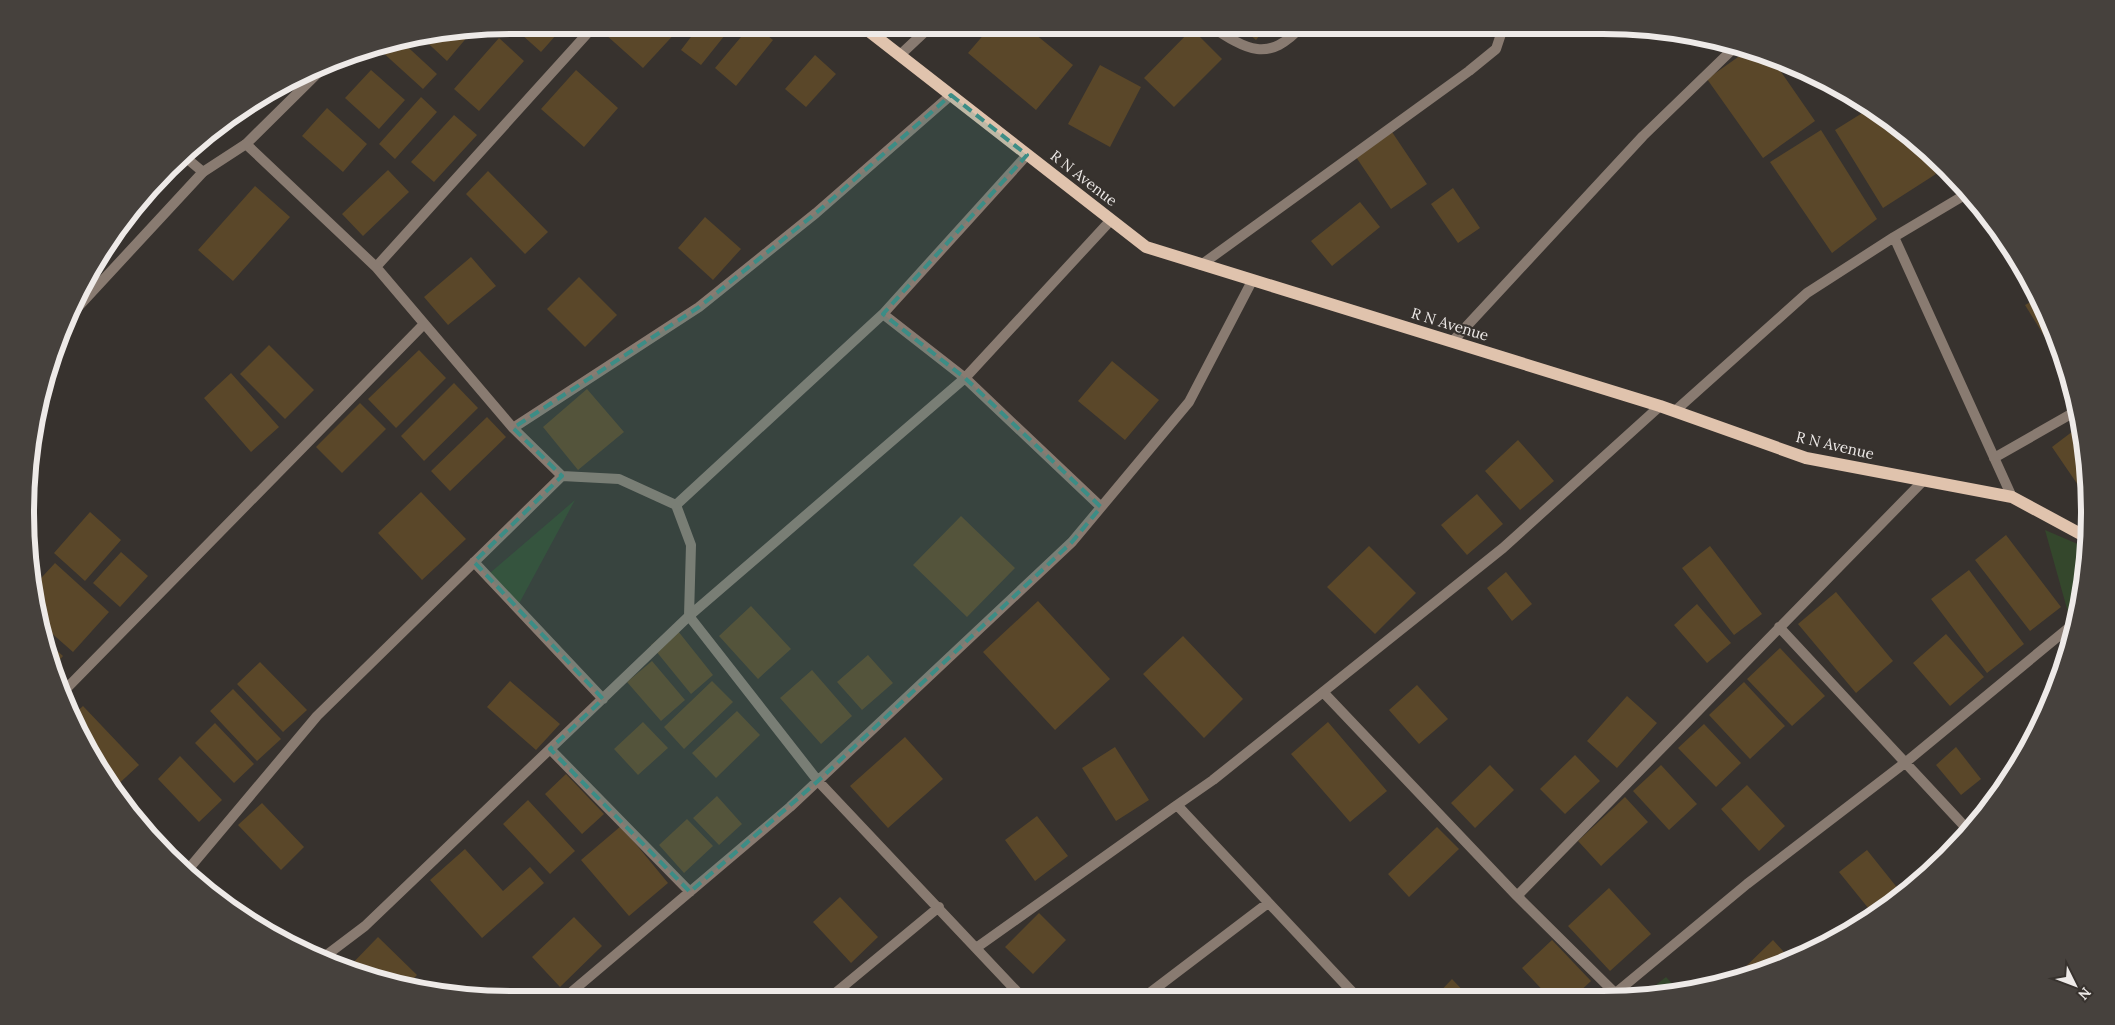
<svg xmlns="http://www.w3.org/2000/svg" width="2115" height="1025" viewBox="0 0 2115 1025" font-family="Lora,serif">
  <rect width="100%" height="100%" fill="#37322e"/>
  <path fill="#34472c" d="M 575,500 L 515,611 L 483,579 Z
    M 2045,530 L 2087,548 L 2081,608 L 2080,611 L 2069,616 Z
    M 1666,977 L 1680,992 L 1666,996 L 1642,996 Z"/>
  <path fill="#5a4729" d="M 511,25 L 565,25 L 541,52 Z
    M 613,25 L 674,25 L 679,29 L 643,68 L 605,34 Z
    M 700,25 L 733,25 L 701,65 L 681,50 Z
    M 751,25 L 754,25 L 773,40 L 736,86 L 715,68 Z
    M 774,25 L 799,25 L 787,37 Z
    M 992,25 L 1024,25 L 1073,65 L 1036,110 L 968,53 Z
    M 1063,25 L 1087,25 L 1076,37 Z
    M 1238,25 L 1268,25 L 1256,40 Z
    M 474,29 L 447,61 L 418,34 Z
    M 1192,29 L 1222,59 L 1174,107 L 1144,78 Z
    M 499,38 L 524,61 L 479,111 L 454,89 Z
    M 399,39 L 437,74 L 423,89 L 380,50 L 386,43 Z
    M 1748,50 L 1770,56 L 1815,121 L 1763,158 L 1707,79 Z
    M 815,55 L 836,74 L 806,107 L 785,89 Z
    M 1100,65 L 1141,87 L 1110,147 L 1068,124 Z
    M 371,70 L 405,100 L 379,129 L 345,98 Z
    M 576,70 L 618,108 L 584,147 L 541,109 Z
    M 421,97 L 437,112 L 395,159 L 379,144 Z
    M 1872,107 L 1916,142 L 1936,174 L 1883,208 L 1835,130 Z
    M 327,108 L 367,144 L 343,172 L 302,136 Z
    M 454,115 L 477,135 L 434,182 L 411,162 Z
    M 1821,130 L 1877,219 L 1832,253 L 1770,162 Z
    M 1392,132 L 1427,184 L 1391,209 L 1356,157 Z
    M 388,170 L 409,192 L 363,236 L 342,214 Z
    M 488,171 L 548,232 L 525,254 L 466,194 Z
    M 255,186 L 290,217 L 233,281 L 198,250 Z
    M 1453,188 L 1480,228 L 1458,243 L 1431,204 Z
    M 1360,202 L 1380,227 L 1332,266 L 1311,241 Z
    M 705,217 L 741,249 L 713,280 L 678,248 Z
    M 471,257 L 496,286 L 448,325 L 424,297 Z
    M 579,277 L 617,315 L 585,347 L 547,309 Z
    M 2038,298 L 2053,326 L 2067,373 L 2025,305 Z
    M 269,345 L 314,390 L 285,419 L 240,374 Z
    M 419,350 L 446,378 L 396,428 L 368,399 Z
    M 1112,361 L 1159,400 L 1125,440 L 1078,401 Z
    M 231,373 L 279,427 L 251,452 L 204,398 Z
    M 454,383 L 478,408 L 424,461 L 401,436 Z
    M 587,389 L 624,432 L 578,470 L 543,427 Z
    M 360,403 L 386,429 L 342,473 L 316,447 Z
    M 487,417 L 506,437 L 450,491 L 431,471 Z
    M 2081,425 L 2087,483 L 2080,488 L 2052,447 Z
    M 1518,440 L 1554,481 L 1520,510 L 1485,471 Z
    M 421,492 L 466,539 L 422,580 L 378,533 Z
    M 1477,494 L 1503,524 L 1467,555 L 1441,525 Z
    M 90,512 L 121,540 L 85,581 L 54,553 Z
    M 961,516 L 1015,568 L 967,617 L 913,565 Z
    M 2006,535 L 2061,607 L 2030,631 L 1975,560 Z
    M 1369,546 L 1416,593 L 1375,634 L 1327,587 Z
    M 1710,546 L 1762,614 L 1734,635 L 1682,568 Z
    M 121,552 L 148,576 L 120,607 L 93,583 Z
    M 55,563 L 109,612 L 73,652 L 40,623 L 32,588 Z
    M 1969,570 L 2024,644 L 1987,673 L 1931,599 Z
    M 1506,572 L 1532,604 L 1512,621 L 1487,588 Z
    M 1836,592 L 1893,661 L 1856,693 L 1798,624 Z
    M 1038,601 L 1110,679 L 1055,730 L 983,652 Z
    M 1697,604 L 1731,643 L 1707,663 L 1674,625 Z
    M 751,606 L 791,649 L 758,679 L 719,636 Z
    M 674,626 L 713,675 L 691,694 L 651,645 Z
    M 1946,634 L 1984,677 L 1950,706 L 1913,663 Z
    M 1183,636 L 1243,699 L 1204,738 L 1143,674 Z
    M 44,639 L 63,656 L 51,670 L 51,669 Z
    M 1780,648 L 1825,696 L 1792,726 L 1747,679 Z
    M 868,655 L 893,683 L 862,710 L 837,682 Z
    M 652,661 L 685,700 L 661,721 L 627,682 Z
    M 260,662 L 307,710 L 283,732 L 237,684 Z
    M 812,670 L 852,716 L 821,744 L 780,698 Z
    M 510,681 L 560,724 L 536,750 L 487,707 Z
    M 712,681 L 733,702 L 684,749 L 664,727 Z
    M 1744,682 L 1785,726 L 1750,759 L 1709,715 Z
    M 1417,685 L 1448,719 L 1419,744 L 1389,710 Z
    M 233,689 L 281,739 L 257,761 L 210,711 Z
    M 1627,696 L 1657,723 L 1617,768 L 1587,741 Z
    M 83,706 L 139,765 L 113,789 L 75,728 L 71,717 Z
    M 737,711 L 760,735 L 716,778 L 692,753 Z
    M 643,722 L 668,748 L 638,775 L 614,749 Z
    M 1328,722 L 1387,791 L 1350,822 L 1291,754 Z
    M 215,723 L 254,764 L 234,783 L 195,743 Z
    M 1704,724 L 1741,763 L 1716,787 L 1678,748 Z
    M 905,737 L 943,779 L 888,828 L 850,786 Z
    M 1115,747 L 1149,800 L 1116,821 L 1082,768 Z
    M 1956,747 L 1981,779 L 1961,795 L 1936,765 Z
    M 1575,755 L 1600,781 L 1565,814 L 1540,789 Z
    M 180,756 L 222,800 L 199,822 L 158,779 Z
    M 1490,765 L 1514,790 L 1475,828 L 1451,803 Z
    M 1661,765 L 1697,804 L 1669,830 L 1633,791 Z
    M 566,774 L 604,814 L 582,834 L 545,794 Z
    M 1747,785 L 1785,826 L 1759,851 L 1721,809 Z
    M 717,796 L 742,824 L 719,845 L 693,818 Z
    M 1625,797 L 1648,822 L 1601,866 L 1578,841 Z
    M 528,800 L 575,851 L 550,874 L 503,824 Z
    M 262,803 L 304,847 L 281,870 L 238,825 Z
    M 1037,816 L 1068,856 L 1035,881 L 1005,840 Z
    M 687,819 L 713,846 L 684,873 L 659,845 Z
    M 621,826 L 668,883 L 629,916 L 581,860 Z
    M 1437,827 L 1459,849 L 1409,897 L 1388,874 Z
    M 465,849 L 503,891 L 530,867 L 544,883 L 482,938 L 430,880 Z
    M 1867,850 L 1903,895 L 1873,914 L 1839,872 Z
    M 205,880 L 231,908 L 230,909 L 201,884 Z
    M 1609,888 L 1651,934 L 1610,971 L 1568,926 Z
    M 840,897 L 878,937 L 851,963 L 813,922 Z
    M 1039,913 L 1066,940 L 1033,974 L 1005,947 Z
    M 574,917 L 602,946 L 560,987 L 532,957 Z
    M 378,937 L 417,975 L 406,987 L 347,969 Z
    M 1552,940 L 1591,981 L 1575,996 L 1548,996 L 1522,968 Z
    M 1773,940 L 1792,961 L 1737,977 L 1736,976 Z
    M 1452,979 L 1469,997 L 1435,997 Z"/>
  <g fill="none" stroke-linecap="round" stroke-linejoin="round">
    <path stroke="#897b71" stroke-width="10" d="M 1209,25 C 1247,50 1268,64 1303,25
      M 900,55 L 932,25
      M 246,144 L 376,267 L 513,428 L 562,476 L 619,479 L 676,505 L 691,545 L 689,616 L 818,781 L 1023,998
      M 184,156 L 203,172
      M 1894,237 L 1968,193
      M 1201,265 L 1469,71 L 1496,49 L 1504,25
      M 376,267 L 595,25
      M 883,314 L 965,378 L 1101,507
      M 1452,342 L 1643,136 L 1736,46
      M 1675,411 L 1807,293 L 1894,237 L 2012,497
      M 513,428 L 699,307 L 816,213 L 951,95
      M 1994,458 L 2078,410
      M 676,505 L 883,314 L 1027,155
      M 474,562 L 603,699
      M 1779,627 L 1968,830
      M 1323,692 L 1517,896
      M 61,694 L 423,325
      M 550,749 L 690,892
      M 186,872 L 317,716 L 562,476
      M 976,948 L 1177,805
      M 320,960 L 365,926 L 689,616 L 965,378 L 1111,220
      M 1615,993 L 1517,896 L 1924,480
      M 1612,996 L 1747,884 L 1906,762 L 2077,621
      M 1357,997 L 1177,805 L 1213,780 L 1503,548 L 1660,406
      M 1143,998 L 1268,903
      M 828,999 L 939,907
      M 562,1000 L 790,807 L 1072,542 L 1189,402 L 1252,281"/>
    <path stroke="#897b71" stroke-width="10" d="M 65,321 L 203,172 L 246,144 L 327,64"/>
    <path stroke="#e0c3ad" stroke-width="12" d="M 861,25 L 1146,247 L 1660,406 L 1806,458 L 2012,497 L 2088,538"/>
  </g>
  <path fill="#3c8d86" fill-opacity="0.2" stroke="#3c8d86" stroke-width="4" stroke-dasharray="10 6" stroke-linejoin="round" d="M 951,95 L 1027,155 L 883,314 L 965,378 L 1101,507 L 1072,542 L 818,781 L 690,892 L 550,749 L 603,699 L 474,562 L 562,476 L 513,428 L 699,307 L 816,213 Z"/>
  <g text-anchor="middle" dominant-baseline="central" stroke-width="4.5" stroke-linejoin="round" paint-order="stroke">
    <g font-size="15" fill="#eeeae8" stroke="#37322e">
      <text transform="translate(1084 178) rotate(38)">R N Avenue</text>
      <text transform="translate(1450 324) rotate(17)">R N Avenue</text>
      <text transform="translate(1835 445) rotate(13)">R N Avenue</text>
    </g>
  </g>
  <path d="M0 0H2115V1025H0ZM512 34H1603A478 478 0 0 1 2081 512V513A478 478 0 0 1 1603 991H512A478 478 0 0 1 34 513V512A478 478 0 0 1 512 34Z" fill="#46413d" fill-rule="evenodd"/>
  <path fill="none" stroke="#eeeae8" stroke-width="6" d="M512 34H1603A478 478 0 0 1 2081 512V513A478 478 0 0 1 1603 991H512A478 478 0 0 1 34 513V512A478 478 0 0 1 512 34Z"/>
  <g transform="translate(2075 985) rotate(132)" stroke="#37322e" stroke-width="4" paint-order="stroke">
  <path d="M0-4L9 19L0 12L-9 19Z" fill="#eeeae8"/>
  <text y="-8" font-size="14" font-weight="bold" text-anchor="middle" fill="#eeeae8">N</text>
  </g>
</svg>
